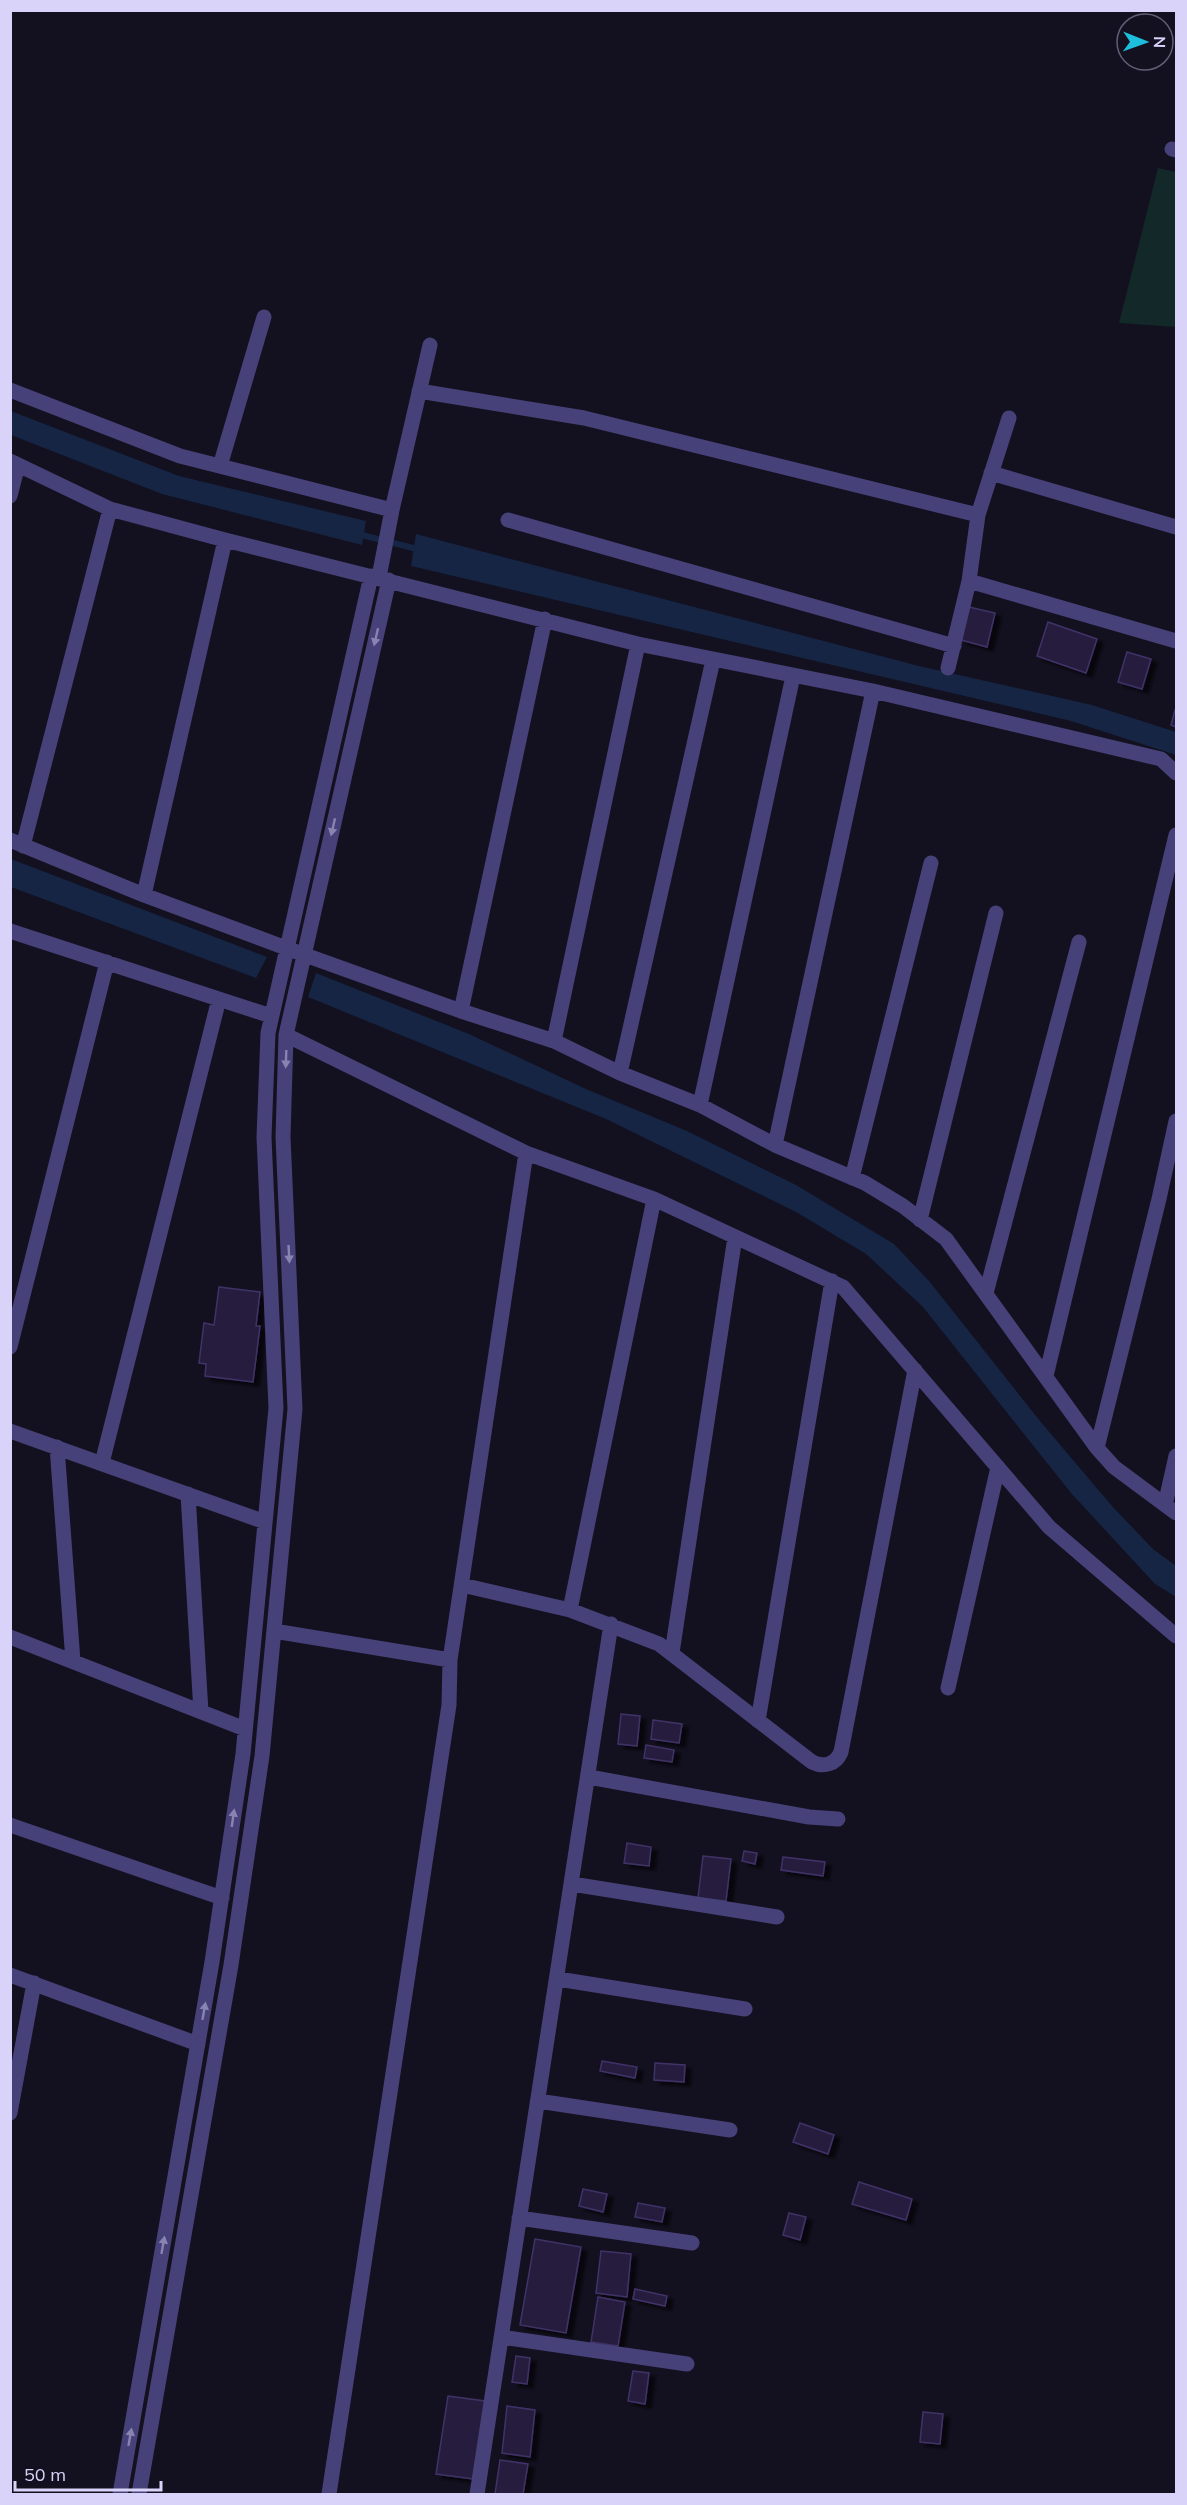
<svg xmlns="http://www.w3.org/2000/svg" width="1187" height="2505" viewBox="0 0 1187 2505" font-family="Mulish,sans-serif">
  <defs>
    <filter id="shadow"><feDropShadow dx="6" dy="4" stdDeviation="1.5" flood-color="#0009"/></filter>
  </defs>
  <rect width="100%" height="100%" fill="#13101f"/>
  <path fill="#132828" d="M 1158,168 L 1176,172 L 1176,327 L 1119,323 Z"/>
  <path fill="#152543" d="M 11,411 L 179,476 L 366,521 L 362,545 L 162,494 L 11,435 Z
    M 416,534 L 919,666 L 1092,705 L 1176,732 L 1176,755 L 1071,721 L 411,566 Z
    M 11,859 L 267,957 L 256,978 L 11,887 Z
    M 316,973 L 469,1034 L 586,1089 L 687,1131 L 796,1185 L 894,1244 L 930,1282 L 1040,1421 L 1112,1506 L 1153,1549 L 1176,1566 L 1176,1597 L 1155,1584 L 1071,1493 L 923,1307 L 866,1254 L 796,1212 L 606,1119 L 308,997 Z"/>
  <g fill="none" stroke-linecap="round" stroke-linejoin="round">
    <path stroke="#152543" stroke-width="6" d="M 358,534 L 421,550"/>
  </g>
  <path fill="#261e3e" stroke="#403367" stroke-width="1.5" filter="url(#shadow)" d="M 969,607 L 995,613 L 987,647 L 961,640 Z
    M 1048,622 L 1097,639 L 1086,673 L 1037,656 Z
    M 1127,652 L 1151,659 L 1142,689 L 1118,682 Z
    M 1175,710 L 1176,710 L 1176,727 L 1171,725 Z
    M 219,1287 L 260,1292 L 256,1326 L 260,1326 L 253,1382 L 205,1376 L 206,1364 L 199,1363 L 204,1323 L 214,1325 Z
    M 621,1714 L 640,1716 L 637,1746 L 618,1744 Z
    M 653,1720 L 682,1724 L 679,1743 L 651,1739 Z
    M 646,1745 L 674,1750 L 672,1762 L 644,1758 Z
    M 627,1843 L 651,1847 L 649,1866 L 624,1863 Z
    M 744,1851 L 757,1853 L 755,1864 L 742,1861 Z
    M 703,1856 L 731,1859 L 726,1901 L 698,1898 Z
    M 783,1857 L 825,1862 L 823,1876 L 781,1870 Z
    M 602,2061 L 637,2067 L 635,2078 L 600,2071 Z
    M 655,2063 L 685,2065 L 684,2082 L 654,2080 Z
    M 800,2123 L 834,2135 L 828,2154 L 793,2142 Z
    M 859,2182 L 912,2199 L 906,2220 L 852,2204 Z
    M 583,2189 L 607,2194 L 603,2212 L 579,2206 Z
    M 638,2203 L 665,2208 L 662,2222 L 635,2217 Z
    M 789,2213 L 806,2217 L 800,2240 L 783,2235 Z
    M 535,2239 L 581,2247 L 566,2333 L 520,2325 Z
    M 601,2251 L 631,2254 L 627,2297 L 596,2293 Z
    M 635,2289 L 667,2296 L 665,2306 L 633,2299 Z
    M 598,2297 L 625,2302 L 618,2346 L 591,2342 Z
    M 516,2356 L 530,2358 L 527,2384 L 512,2382 Z
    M 633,2371 L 649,2373 L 645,2404 L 628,2401 Z
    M 448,2396 L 485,2401 L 473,2479 L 436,2474 Z
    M 507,2406 L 535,2410 L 530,2457 L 502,2453 Z
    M 923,2412 L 943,2414 L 940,2444 L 920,2442 Z
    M 500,2460 L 528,2464 L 523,2494 L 495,2494 Z"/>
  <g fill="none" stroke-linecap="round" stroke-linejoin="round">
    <path stroke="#464178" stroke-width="15" d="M 1172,149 L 1176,150
      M 10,390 L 180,456 L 392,510
      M 419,391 L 584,418 L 978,515
      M 10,461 L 110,509 L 225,540 L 638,644 L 873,691 L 1161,759 L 1176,773
      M 220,466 L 264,317
      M 991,473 L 1176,527
      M 10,496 L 18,465
      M 508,520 L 954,646
      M 379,577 L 392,510 L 430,345
      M 969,581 L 1176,641
      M 948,668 L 969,581 L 978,515 L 1009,418
      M 10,840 L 144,895 L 294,951 L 461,1011 L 554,1041 L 620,1073 L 700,1105 L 775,1145 L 865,1183 L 903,1206 L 946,1239 L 1097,1448 L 1114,1467 L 1176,1513
      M 23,846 L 110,509
      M 144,895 L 225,540
      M 10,931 L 271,1016
      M 461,1011 L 545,619
      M 286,1035 L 526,1153 L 654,1199 L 843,1287 L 1049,1527 L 1176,1636
      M 554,1041 L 638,644
      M 620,1073 L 713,660
      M 700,1105 L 793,676
      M 775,1145 L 873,691
      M 852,1178 L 931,863
      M 920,1220 L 996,913
      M 986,1293 L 1079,942
      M 10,1347 L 107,962
      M 1046,1376 L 1176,835
      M 10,1431 L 265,1522
      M 57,1447 L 73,1661
      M 1097,1448 L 1159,1199 L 1176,1121
      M 102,1463 L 219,999
      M 188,1494 L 201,1712
      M 1165,1505 L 1176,1456
      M 462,1585 L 570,1610 L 659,1644 L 812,1762 C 824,1768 836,1764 841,1752 L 915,1370
      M 570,1610 L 654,1199
      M 274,1631 L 450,1660
      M 10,1637 L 245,1729
      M 672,1653 L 735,1237
      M 948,1688 L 998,1467
      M 758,1721 L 832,1281
      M 589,1777 L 809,1817 L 838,1819
      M 10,1825 L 222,1898
      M 572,1884 L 777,1917
      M 10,1975 L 198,2044
      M 558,1979 L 745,2009
      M 538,2101 L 730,2130
      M 10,2113 L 34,1983
      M 519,2218 L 692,2243
      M 501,2337 L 687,2364
      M 120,2494 L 212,1962 L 243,1754 L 276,1408 L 264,1137 L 268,1033 L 371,576
      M 139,2494 L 231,1965 L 262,1756 L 295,1409 L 283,1137 L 286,1035 L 389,580
      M 329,2494 L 449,1705 L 450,1660 L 526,1153
      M 477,2494 L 611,1624"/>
  </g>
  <defs><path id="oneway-solid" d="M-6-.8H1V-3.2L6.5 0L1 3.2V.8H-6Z" transform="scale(1.5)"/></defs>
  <g fill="#8983b2">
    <use href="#oneway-solid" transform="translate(376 637) rotate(103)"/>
    <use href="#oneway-solid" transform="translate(333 827) rotate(103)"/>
    <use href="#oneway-solid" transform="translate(286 1059) rotate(92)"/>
    <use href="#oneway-solid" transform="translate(289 1254) rotate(87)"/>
    <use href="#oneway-solid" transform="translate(233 1818) rotate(-82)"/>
    <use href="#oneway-solid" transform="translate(204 2011) rotate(-80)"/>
    <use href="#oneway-solid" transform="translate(163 2245) rotate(-80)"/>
    <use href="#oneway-solid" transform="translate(130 2437) rotate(-80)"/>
  </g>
  <rect width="1187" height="2505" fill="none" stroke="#dad3f9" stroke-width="24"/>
  <g transform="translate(1145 42) rotate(91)"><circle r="28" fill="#13101f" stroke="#635e76" stroke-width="1.5"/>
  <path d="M0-4.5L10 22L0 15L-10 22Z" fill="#1dbfdc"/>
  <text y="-9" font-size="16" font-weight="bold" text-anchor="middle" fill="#dad3f9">N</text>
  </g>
  <path d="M15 2481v9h146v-9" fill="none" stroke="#dad3f9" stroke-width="3"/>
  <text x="24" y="2481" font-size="18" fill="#dad3f9" stroke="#13101f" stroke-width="4.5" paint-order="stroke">50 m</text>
</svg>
